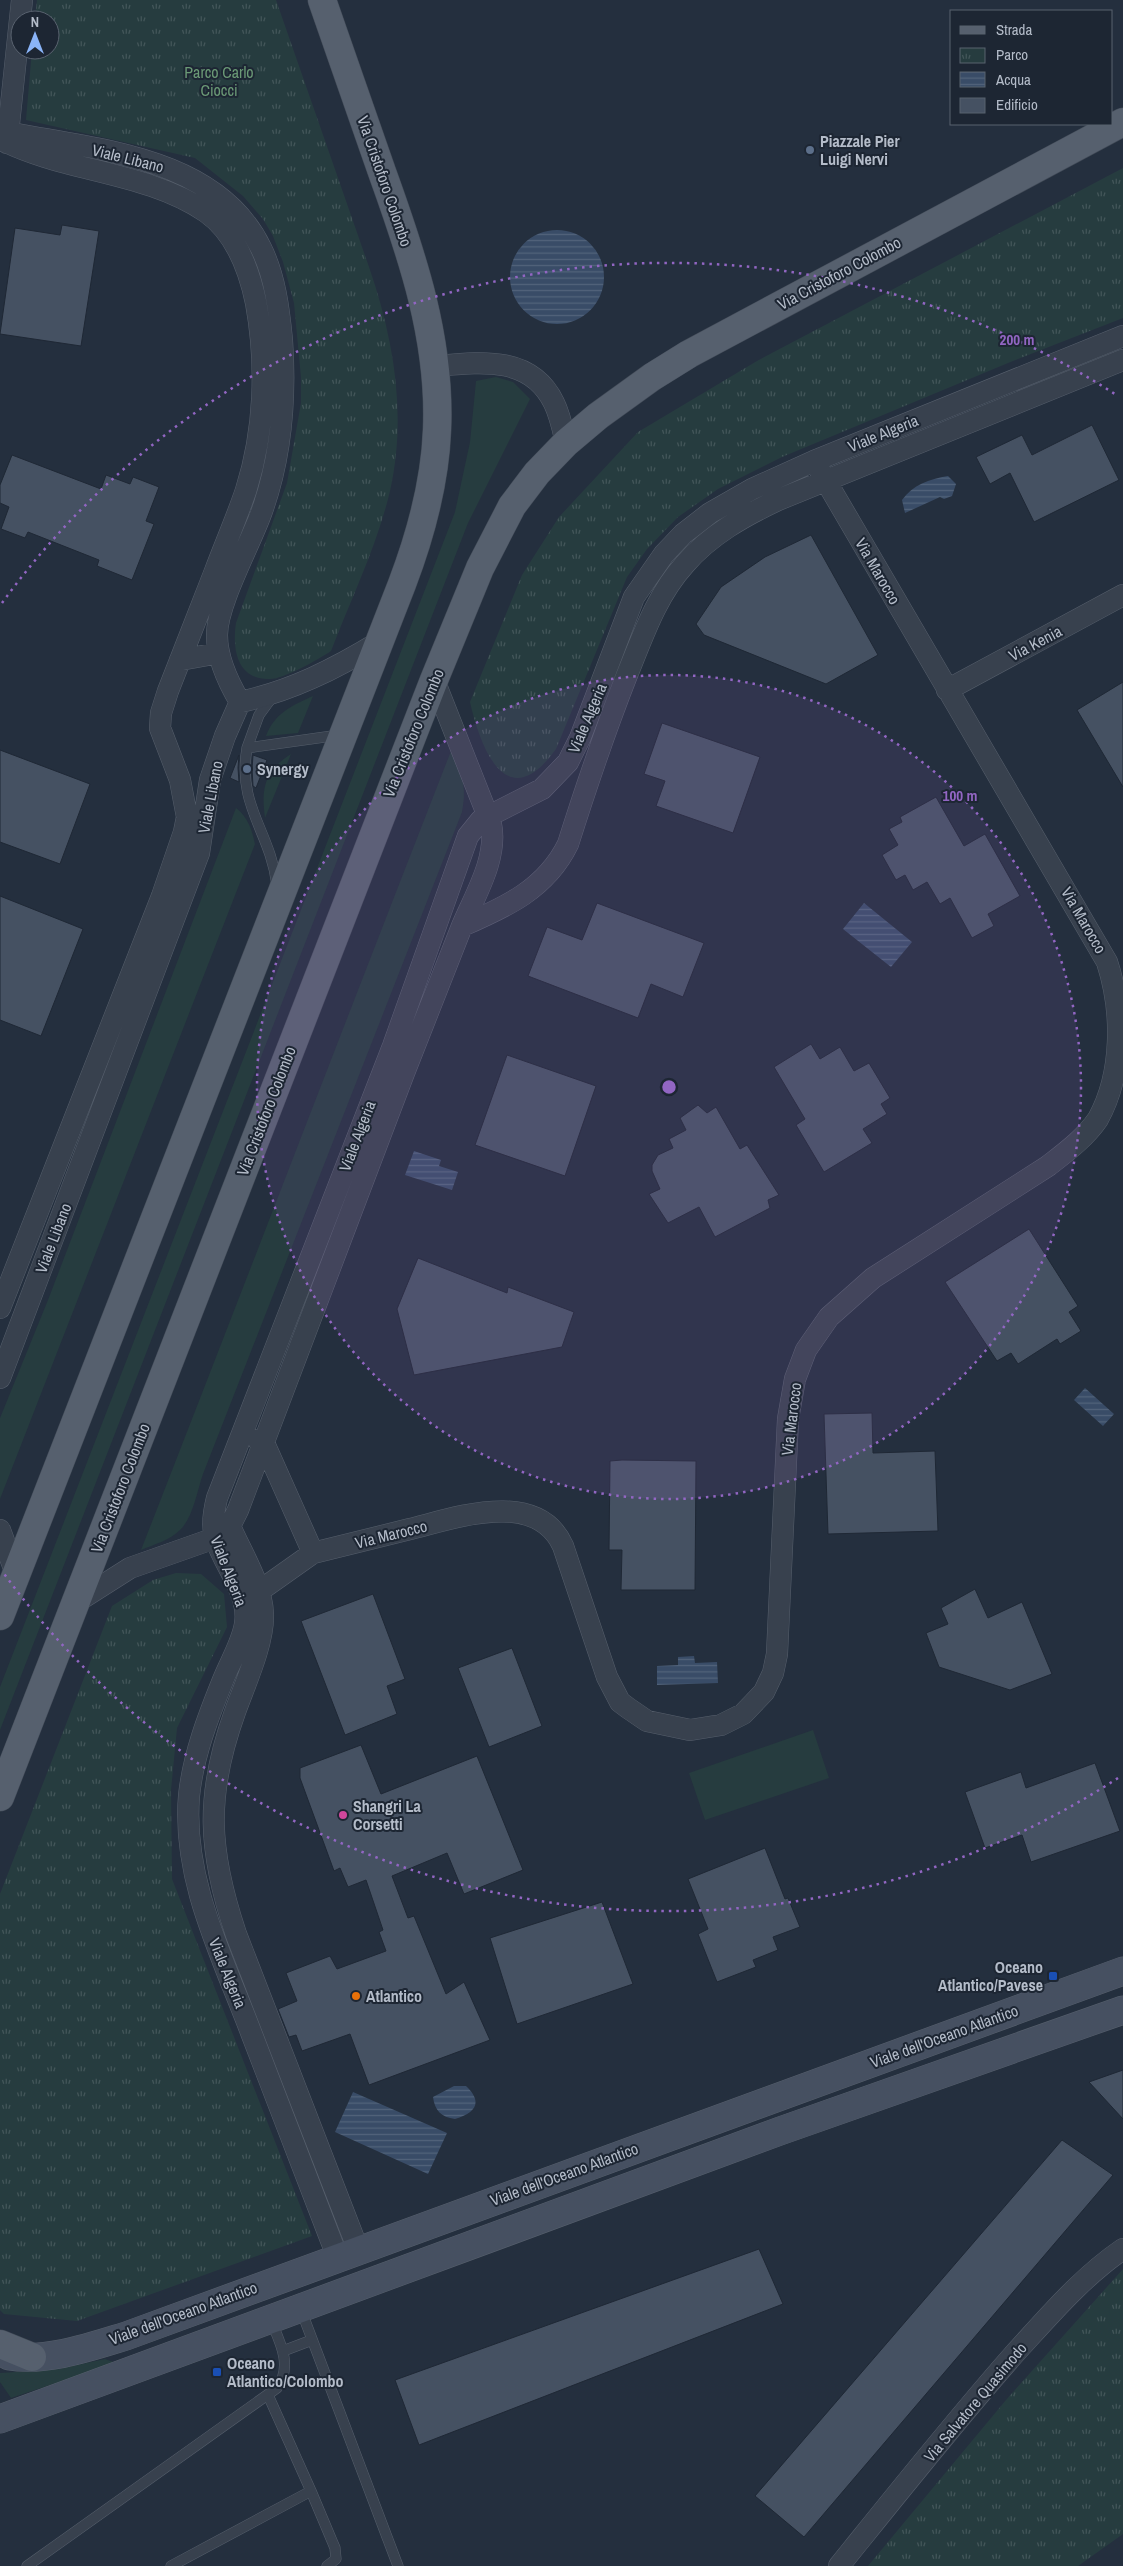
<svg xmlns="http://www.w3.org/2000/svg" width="1123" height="2566" viewBox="0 0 1123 2566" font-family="'Archivo Narrow',sans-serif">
  <defs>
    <pattern id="park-tufts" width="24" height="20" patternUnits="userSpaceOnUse" patternTransform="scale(1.25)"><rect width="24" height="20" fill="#263c3f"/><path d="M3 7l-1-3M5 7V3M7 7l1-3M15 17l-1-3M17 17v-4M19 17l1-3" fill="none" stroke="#435659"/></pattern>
    <pattern id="water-rules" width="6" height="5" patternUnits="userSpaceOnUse" patternTransform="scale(1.25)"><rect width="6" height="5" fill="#394c67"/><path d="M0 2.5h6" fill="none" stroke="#53647b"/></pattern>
  </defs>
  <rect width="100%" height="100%" fill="#242f3e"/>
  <path fill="#263c3f" d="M 496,377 L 513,382 L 530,399 L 468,523 L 0,1730 L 0,1687 L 455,512 L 470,442 L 476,381 Z
    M 313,696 L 298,733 L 266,736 C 275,713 291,706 313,696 Z
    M 451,751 C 462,775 467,785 462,812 L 203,1474 C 197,1491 193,1518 180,1530 C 170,1540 153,1545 141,1550 C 245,1284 347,1017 451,751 Z
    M 291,754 L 265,818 C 261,789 264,771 291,754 Z
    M 236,808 C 248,817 252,830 255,844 L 0,1499 L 0,1418 L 48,1300 Z
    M 813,1730 L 829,1778 L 705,1820 L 689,1773 Z
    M 105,2359 L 116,2363 L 11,2398 L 0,2382 L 0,2373 L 59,2369 Z"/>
  <path fill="url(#park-tufts)" d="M 37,0 L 276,0 L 369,267 C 394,340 407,415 390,491 C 377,546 351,599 331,651 C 319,659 284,679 270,679 C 237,680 232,649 236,623 L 287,483 L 301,403 L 301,377 L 294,303 L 283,262 L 273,236 L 263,219 L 243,196 L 195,158 L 26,120 L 32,50 L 50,50 L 50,20 L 35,20 Z
    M 1123,168 L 1123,318 L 1008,363 L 782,457 L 718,489 L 678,517 L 647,549 L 627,577 L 556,749 C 507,817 481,750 470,702 L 522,575 L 559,517 L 638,432 L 757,361 Z
    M 176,1573 L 201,1574 L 224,1594 L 227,1627 L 177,1728 L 171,1790 L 172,1879 L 312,2236 L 77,2321 L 4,2314 L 0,2310 L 0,1894 L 112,1606 L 153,1580 Z
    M 1123,2269 L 1123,2534 L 1078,2566 L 868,2566 L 1006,2400 Z"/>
  <path fill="url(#water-rules)" d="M510 277a47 47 0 1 1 94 0a47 47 0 1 1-94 0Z
    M 948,476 L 956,484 L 952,496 L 944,499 L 940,497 L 905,513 L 902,500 C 913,485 929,479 948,476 Z
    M 864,903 L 912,942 L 891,967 L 843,929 Z
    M 414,1151 L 441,1160 L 439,1166 L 458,1172 L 452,1190 L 405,1175 Z
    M 1085,1388 L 1114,1414 L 1103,1426 L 1074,1400 Z
    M 694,1656 L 695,1663 L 717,1662 L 718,1683 L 657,1685 L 657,1666 L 678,1665 L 678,1657 Z
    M 454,2086 L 466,2086 C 483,2102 476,2113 455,2119 C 441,2117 435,2111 433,2097 Z
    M 353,2092 L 447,2133 L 428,2174 L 335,2132 Z"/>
  <path fill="#455162" stroke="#1f2835" d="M 62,225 L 99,231 L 81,346 L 0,334 L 15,228 L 60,235 Z
    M 1092,425 L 1119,480 L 1034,522 L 1010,473 L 990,484 L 976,457 L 1022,435 L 1032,455 Z
    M 12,455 L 101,489 L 106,475 L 130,484 L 133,477 L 159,487 L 146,521 L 154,524 L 132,580 L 97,566 L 99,560 L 28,532 L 25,538 L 1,529 L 9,507 L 0,503 L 0,485 Z
    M 811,535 L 878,655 L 826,684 L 704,635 L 696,624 L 721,587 L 765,557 Z
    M 1123,682 L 1123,787 L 1077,710 Z
    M 662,723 L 760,757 L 733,833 L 656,806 L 665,781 L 644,774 Z
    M 0,750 L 90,784 L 60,864 L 0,842 Z
    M 239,755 L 238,768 L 239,782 L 230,778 Z
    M 253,755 L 267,760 L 256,788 L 253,786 L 252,769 Z
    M 936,797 L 964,846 L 985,834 L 1020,896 L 988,914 L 994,926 L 972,938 L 950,898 L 940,904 L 927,882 L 913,890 L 905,875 L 896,880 L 882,855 L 898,845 L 889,829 L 902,822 L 900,817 Z
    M 0,896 L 83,929 L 41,1036 L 0,1020 Z
    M 597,903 L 704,943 L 683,997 L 651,984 L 638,1018 L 528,976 L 547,927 L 582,940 Z
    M 811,1044 L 820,1059 L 840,1047 L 854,1071 L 869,1063 L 890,1098 L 881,1104 L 887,1114 L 863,1129 L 872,1143 L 824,1172 L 796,1125 L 805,1119 L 774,1067 Z
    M 507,1055 L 596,1086 L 565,1176 L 475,1145 Z
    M 698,1105 L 707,1113 L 716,1107 L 740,1149 L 747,1145 L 779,1195 L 768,1200 L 770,1208 L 715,1237 L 699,1207 L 668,1223 L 649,1194 L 660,1189 L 652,1171 L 652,1165 L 658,1155 L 673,1148 L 669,1139 L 686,1130 L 680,1118 Z
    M 1029,1229 L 1078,1306 L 1069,1312 L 1081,1331 L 1060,1344 L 1057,1339 L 1018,1364 L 1011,1353 L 997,1361 L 945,1282 Z
    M 418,1258 L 507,1293 L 508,1287 L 574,1312 L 562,1347 L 414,1375 L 397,1309 Z
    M 872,1413 L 873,1453 L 935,1451 L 938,1531 L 828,1534 L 824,1414 Z
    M 622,1460 L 696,1461 L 695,1590 L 621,1590 L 622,1550 L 609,1550 L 610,1461 Z
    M 975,1589 L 988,1618 L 1022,1602 L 1052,1674 L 1010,1690 L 939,1667 L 926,1633 L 948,1624 L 941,1608 Z
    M 373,1594 L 405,1679 L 387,1686 L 397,1714 L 345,1735 L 301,1621 Z
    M 512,1648 L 542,1726 L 489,1747 L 458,1668 Z
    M 361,1745 L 381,1794 L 477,1756 L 523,1870 L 464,1894 L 447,1853 L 392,1876 L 408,1918 L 414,1916 L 446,1994 L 464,1982 L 490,2040 L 369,2085 L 350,2034 L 302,2051 L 296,2035 L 289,2037 L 278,2009 L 297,2001 L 286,1973 L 330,1956 L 337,1969 L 386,1951 L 379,1932 L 383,1930 L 366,1880 L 348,1887 L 340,1868 L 334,1871 L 300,1778 L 300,1768 Z
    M 1095,1763 L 1120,1831 L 1031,1862 L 1022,1835 L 985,1848 L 965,1792 L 1021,1772 L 1026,1788 Z
    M 765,1848 L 785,1899 L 788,1898 L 800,1927 L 773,1937 L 778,1950 L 753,1960 L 756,1967 L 717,1982 L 698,1934 L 708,1929 L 688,1879 Z
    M 602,1902 L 633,1984 L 517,2024 L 490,1938 Z
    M 1123,2070 L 1123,2119 L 1089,2082 Z
    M 1062,2140 L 1113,2175 L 804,2537 L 755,2496 Z
    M 759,2249 L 783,2304 L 419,2445 L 395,2380 Z"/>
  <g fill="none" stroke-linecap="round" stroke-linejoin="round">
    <defs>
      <path id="service" d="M 247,748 L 259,715 L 273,696
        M 277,885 C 270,830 237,807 247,748 L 339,735
        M 301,2310 L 398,2566
        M 283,2351 L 312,2340
        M 311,2491 L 335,2548 L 336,2559 L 327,2566
        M 27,2566 L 277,2388 C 293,2366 280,2342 271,2321
        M 171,2566 L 311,2491 L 268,2395"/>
      <path id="minor" d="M 0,132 L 17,134 C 103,150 218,159 261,248 C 275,276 279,309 282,340 C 286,398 282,455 262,511 C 251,543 217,603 217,635 C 217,659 228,682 240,702 L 225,736 L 210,780 L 199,853 L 0,1378
        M 0,139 C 63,172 146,171 206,212 C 236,233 249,269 256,303 C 267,364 265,430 246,490 C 237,517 225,544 215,571 C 199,611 184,651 168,691 L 161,713 L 160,728 L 180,780 L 187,817 L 184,832 L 162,896 L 0,1308
        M 7,143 L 22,0
        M 436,366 C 480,362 531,355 554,403 C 560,415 563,430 566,443
        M 180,660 L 219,653
        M 434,680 L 491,824 C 498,858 475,895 462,926
        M 947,690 L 1123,595
        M 240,702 C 291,691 335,669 379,642
        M 258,1440 L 264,1443 L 313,1553 C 346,1545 378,1537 410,1529 C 455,1518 537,1488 563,1546 L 607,1677 L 620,1702 L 628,1708 L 647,1721 L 690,1730 L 721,1725 L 743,1714 L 764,1692 L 773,1673 L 777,1654 L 788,1419 L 795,1379 L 806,1350 L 829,1317 L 873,1278 L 1048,1166 C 1066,1152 1085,1138 1098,1119 C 1123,1074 1123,1011 1107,962 L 819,469
        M 0,1530 L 16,1574
        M 248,1599 L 313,1553
        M 75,1603 L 130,1568 L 215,1538 L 226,1529
        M 358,2249 L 236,1934 C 208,1851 205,1795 235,1712 C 245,1684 264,1643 263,1614 C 262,1584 241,1552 230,1526 L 238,1510 L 404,1073 L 462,926 C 506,907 546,889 568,844 C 586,787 605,731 627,675 C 643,636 656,596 685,564 C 710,535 744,516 778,500 L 1123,360
        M 337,2256 C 309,2183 281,2109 252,2035 C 223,1958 182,1880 189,1796 C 193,1756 208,1717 223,1680 C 230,1662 242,1643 245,1624 C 250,1593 223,1565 215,1537 C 211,1525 214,1510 217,1498 L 393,1046 L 468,836 L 481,820 L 542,789 L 568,762 L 580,738 L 634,597 L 664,554 L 683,534 L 710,513 L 752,489 L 814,461 L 1123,336
        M 839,2566 C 897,2494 955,2421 1016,2352 C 1049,2316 1082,2277 1123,2249"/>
      <path id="secondary" d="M 9,2356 C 47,2362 90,2347 126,2336 L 1123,1971
        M 0,2419 L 780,2131 L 1123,2010"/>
      <path id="primary" d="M 0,1616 L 402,584 C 421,534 435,483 437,430 C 441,340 412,255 382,172 C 362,115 342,57 322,0
        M 0,1797 L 434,680 L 480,568 L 512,506 L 537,473 L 566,443 L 598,416 L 652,377 L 689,354 L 1123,122
        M 0,2344 L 32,2357"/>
    </defs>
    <use href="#service" stroke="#565f6c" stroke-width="11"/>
    <use href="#minor" stroke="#565f6c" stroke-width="22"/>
    <use href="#secondary" stroke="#565f6c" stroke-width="29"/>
    <use href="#primary" stroke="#414a57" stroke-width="29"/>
    <use href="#service" stroke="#38414e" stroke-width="10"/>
    <use href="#minor" stroke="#38414e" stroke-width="21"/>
    <use href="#secondary" stroke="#465061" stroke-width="28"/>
    <use href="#primary" stroke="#56606e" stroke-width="28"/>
  </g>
  <circle cx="669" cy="1087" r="412" fill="#9266c3" fill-opacity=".12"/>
  <g fill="none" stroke="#9266c3" stroke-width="2.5" stroke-dasharray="2.5 5">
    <circle cx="669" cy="1087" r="412"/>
    <path d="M1118 1778A824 824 0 0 1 2 1571M2 603A824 824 0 0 1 1118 396"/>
  </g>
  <g fill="#5c6f8a" stroke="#1d2633" stroke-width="2">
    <circle cx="810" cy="150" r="5"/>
    <circle cx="247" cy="769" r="5"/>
  </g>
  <circle fill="#d1479c" stroke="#1d2633" stroke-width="2" cx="343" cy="1815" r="5"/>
  <g fill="#1a4fb4" stroke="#1d2633" stroke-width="2">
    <rect x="1048" y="1971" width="10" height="10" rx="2.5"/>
    <rect x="212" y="2367" width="10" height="10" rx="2.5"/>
  </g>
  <circle fill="#e8710a" stroke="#1d2633" stroke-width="2" cx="356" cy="1996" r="5"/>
  <g text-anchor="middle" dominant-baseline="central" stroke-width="4" stroke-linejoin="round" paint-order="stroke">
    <g font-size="16" fill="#6b9a76" stroke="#1d2633">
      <text x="219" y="72">Parco Carlo<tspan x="219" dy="18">Ciocci</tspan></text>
    </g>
    <g font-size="16" font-weight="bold" fill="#b4bcc9" stroke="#1d2633" text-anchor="start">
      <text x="820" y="141">Piazzale Pier<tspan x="820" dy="18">Luigi Nervi</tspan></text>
      <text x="257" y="769">Synergy</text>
      <text x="353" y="1806">Shangri La<tspan x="353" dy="18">Corsetti</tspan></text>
      <text x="1043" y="1967" text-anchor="end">Oceano<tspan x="1043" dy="18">Atlantico/Pavese</tspan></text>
      <text x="366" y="1996">Atlantico</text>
      <text x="227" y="2363">Oceano<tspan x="227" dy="18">Atlantico/Colombo</tspan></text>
    </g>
    <g font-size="16" fill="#b4bcc9" stroke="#1d2633">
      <text transform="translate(128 158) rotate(14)">Viale Libano</text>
      <text transform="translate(385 181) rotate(71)">Via Cristoforo Colombo</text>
      <text transform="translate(839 273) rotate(-28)">Via Cristoforo Colombo</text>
      <text transform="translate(883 433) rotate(-22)">Viale Algeria</text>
      <text transform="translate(878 571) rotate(60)">Via Marocco</text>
      <text transform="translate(1035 643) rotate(-28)">Via Kenia</text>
      <text transform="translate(587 718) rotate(-67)">Viale Algeria</text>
      <text transform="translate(413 733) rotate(-68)">Via Cristoforo Colombo</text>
      <text transform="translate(210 797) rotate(-79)">Viale Libano</text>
      <text transform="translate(1084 920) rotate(60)">Via Marocco</text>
      <text transform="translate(266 1111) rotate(-69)">Via Cristoforo Colombo</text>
      <text transform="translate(357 1136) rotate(-69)">Viale Algeria</text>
      <text transform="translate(53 1238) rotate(-69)">Viale Libano</text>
      <text transform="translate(791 1419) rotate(-83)">Via Marocco</text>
      <text transform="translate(120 1488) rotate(-69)">Via Cristoforo Colombo</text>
      <text transform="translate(391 1534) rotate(-14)">Via Marocco</text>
      <text transform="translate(229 1571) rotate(69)">Viale Algeria</text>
      <text transform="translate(228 1973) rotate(68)">Viale Algeria</text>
      <text transform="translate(944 2036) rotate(-20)">Viale dell'Oceano Atlantico</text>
      <text transform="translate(564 2174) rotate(-20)">Viale dell'Oceano Atlantico</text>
      <text transform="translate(183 2313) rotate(-20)">Viale dell'Oceano Atlantico</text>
      <text transform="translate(975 2402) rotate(-50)">Via Salvatore Quasimodo</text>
    </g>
  </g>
  <circle cx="669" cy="1087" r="8" fill="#9266c3" stroke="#1d2633" stroke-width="2.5"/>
  <g font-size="15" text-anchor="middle" font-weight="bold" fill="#9266c3" stroke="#1d2633" stroke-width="4" stroke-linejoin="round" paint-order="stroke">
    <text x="1017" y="345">200 m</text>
    <text x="960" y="801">100 m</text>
  </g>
  <rect x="950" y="10" width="162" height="115" fill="#1d2633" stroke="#59626f"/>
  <rect x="960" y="26" width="25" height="8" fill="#56606e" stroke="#59626f"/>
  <text x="996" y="35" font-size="15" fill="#b4bcc9">Strada</text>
  <rect x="960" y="48" width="25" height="15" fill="url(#park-tufts)" stroke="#59626f"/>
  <text x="996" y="60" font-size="15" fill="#b4bcc9">Parco</text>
  <rect x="960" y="72" width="25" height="15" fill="url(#water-rules)" stroke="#59626f"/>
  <text x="996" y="85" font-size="15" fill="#b4bcc9">Acqua</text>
  <rect x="960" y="98" width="25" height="15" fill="#455162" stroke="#59626f"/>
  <text x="996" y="110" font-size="15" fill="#b4bcc9">Edificio</text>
  <g transform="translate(35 35)"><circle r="24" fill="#1d2633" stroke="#59626f"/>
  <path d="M0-4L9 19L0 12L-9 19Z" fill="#8ab4f8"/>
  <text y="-8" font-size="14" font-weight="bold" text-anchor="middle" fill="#b4bcc9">N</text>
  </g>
</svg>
